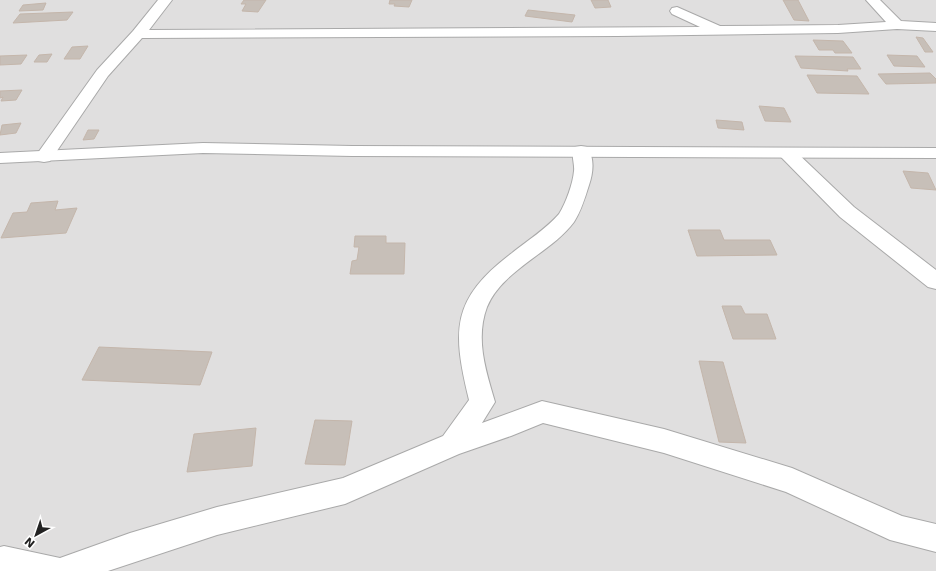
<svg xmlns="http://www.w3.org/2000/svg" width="936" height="571" viewBox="0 0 936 571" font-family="'DejaVu Sans',sans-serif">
  <rect width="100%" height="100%" fill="#f2efe9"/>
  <path fill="#e0dfdf" d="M 0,0 L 936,0 L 936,571 L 0,571 Z"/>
  <path fill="#c7bfb8" stroke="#c4b6ab" d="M 244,0 L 266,0 L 258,12 L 242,11 L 246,4 L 241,4 Z
    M 390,0 L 412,0 L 409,7 L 394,6 L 395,4 L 389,4 Z
    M 591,0 L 608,0 L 611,7 L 595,8 Z
    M 783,0 L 798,0 L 809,21 L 794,20 Z
    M 46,3 L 43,10 L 19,11 L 23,5 Z
    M 528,10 L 575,15 L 572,22 L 525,16 Z
    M 73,12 L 67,20 L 13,23 L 20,14 Z
    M 916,37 L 923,38 L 933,52 L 925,52 Z
    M 813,40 L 843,41 L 852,53 L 835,53 L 833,50 L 819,50 Z
    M 88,46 L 80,59 L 64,59 L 72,47 Z
    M 52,54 L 47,62 L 34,62 L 39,55 Z
    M 27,55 L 21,64 L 0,65 L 0,56 Z
    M 887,55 L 917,56 L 925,67 L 894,66 Z
    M 795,56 L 853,57 L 861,69 L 847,69 L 848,71 L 801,68 Z
    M 930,73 L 936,79 L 936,83 L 886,84 L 878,74 Z
    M 807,75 L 857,76 L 869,94 L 817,93 Z
    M 22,90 L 16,100 L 1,101 L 3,97 L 0,98 L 0,91 Z
    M 759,106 L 784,108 L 791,122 L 765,121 Z
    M 716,120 L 742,122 L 744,130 L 718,128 Z
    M 21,123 L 16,133 L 0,135 L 2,125 Z
    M 88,130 L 99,130 L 94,139 L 83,140 Z
    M 903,171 L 928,173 L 936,190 L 911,188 Z
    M 58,201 L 55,210 L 77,208 L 66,233 L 1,238 L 13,213 L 27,212 L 31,203 Z
    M 688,230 L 720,230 L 724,240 L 770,240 L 777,255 L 697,256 Z
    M 355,236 L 386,236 L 386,243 L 405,243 L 404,274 L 350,274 L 352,261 L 357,260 L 359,247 L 354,247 Z
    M 722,306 L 741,306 L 745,314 L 767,314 L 776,339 L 733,339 Z
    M 99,347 L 212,352 L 200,385 L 82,380 Z
    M 699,361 L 723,362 L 746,443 L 719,442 Z
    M 315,420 L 352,421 L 345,465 L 305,464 Z
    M 256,428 L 252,466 L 187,472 L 194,434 Z"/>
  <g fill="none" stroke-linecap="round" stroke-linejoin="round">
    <defs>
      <path id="minor" d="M 158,0 L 172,0 L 149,30 L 700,27 L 672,14 L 670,11 L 672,8 L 677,7 L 720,26 L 838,25 L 886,22 L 866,0 L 880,0 L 901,21 L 936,23 L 936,31 L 897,29 L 838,33 L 618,36 L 142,38 L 108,76 L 50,161 L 44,162 L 38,161 L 35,157 L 97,70 L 133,31 Z
        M 581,146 L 587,147 C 595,158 593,173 589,185 C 585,198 581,211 574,222 C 551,253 502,270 487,307 C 475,339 486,371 495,402 L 482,423 L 542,401 L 664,429 L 792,468 L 902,516 L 936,524 L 936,552 L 890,540 L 786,492 L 664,453 L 543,423 L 511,436 L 459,454 L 345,504 L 217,535 L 108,571 L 0,571 L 0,547 L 4,546 L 60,558 L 130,533 L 217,507 L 343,478 L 443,436 L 469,400 C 452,330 451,299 512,253 C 527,241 546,229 559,214 C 566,203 573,183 574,171 C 575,163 570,154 575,147 Z
        M 787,148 L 793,149 L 854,207 L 936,270 L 936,289 L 928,287 L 840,217 L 781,157 L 778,153 L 781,149 Z"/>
      <path id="tertiary" d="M 203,143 L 352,146 L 936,148 L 936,158 L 352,156 L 203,153 L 0,163 L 0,153 Z"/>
    </defs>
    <use href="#minor" stroke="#a9a9a9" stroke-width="2"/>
    <use href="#tertiary" stroke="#a9a9a9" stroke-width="2"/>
    <use href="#minor" fill="#fff" fill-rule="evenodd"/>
    <use href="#tertiary" fill="#fff" fill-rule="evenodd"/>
  </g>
  <g transform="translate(36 535) rotate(220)" stroke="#ffffff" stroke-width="3" paint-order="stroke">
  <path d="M0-3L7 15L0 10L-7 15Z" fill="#222222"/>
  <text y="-6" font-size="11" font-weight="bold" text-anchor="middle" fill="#222222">N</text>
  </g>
</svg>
